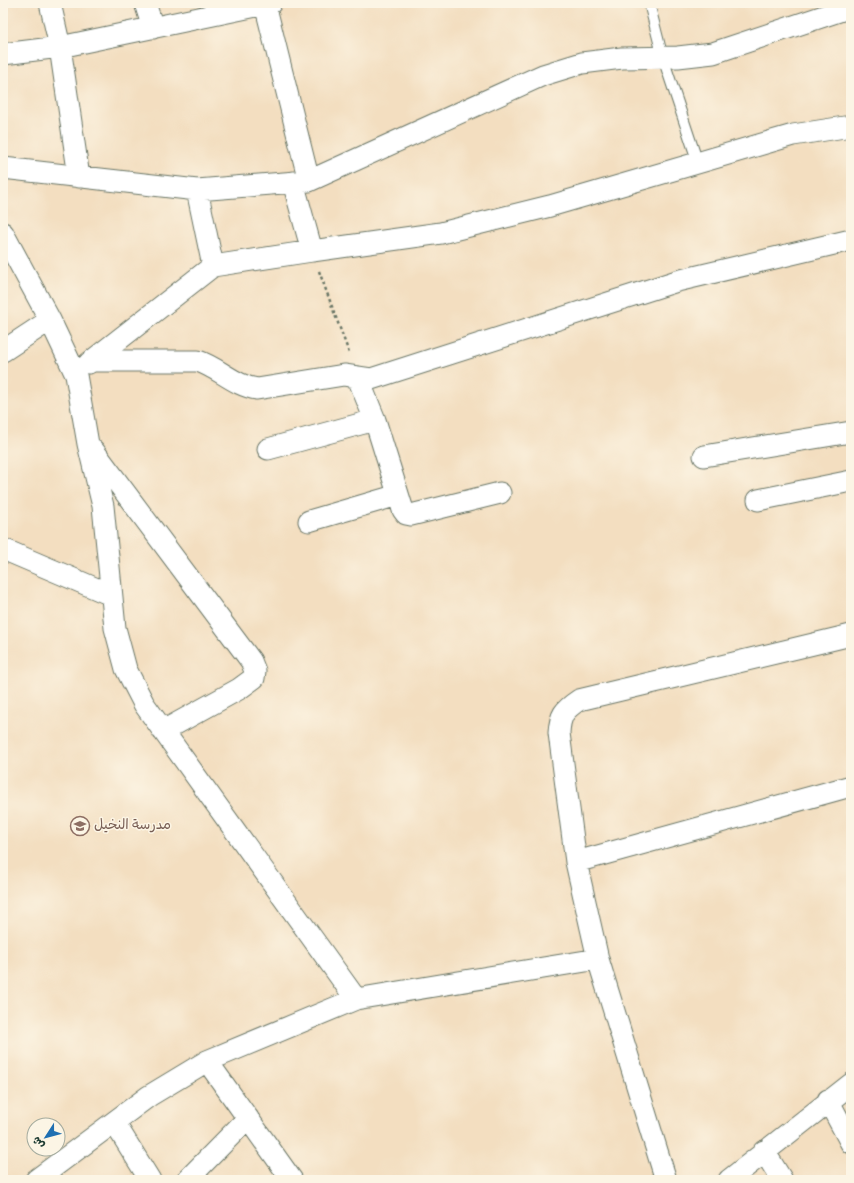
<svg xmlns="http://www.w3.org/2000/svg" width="854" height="1183" viewBox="0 0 854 1183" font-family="'Gochi Hand','Playpen Sans Arabic',sans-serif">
  <rect width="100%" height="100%" fill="#fcf5e5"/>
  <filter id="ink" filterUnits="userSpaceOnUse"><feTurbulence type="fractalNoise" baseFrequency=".025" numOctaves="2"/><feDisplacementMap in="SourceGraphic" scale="8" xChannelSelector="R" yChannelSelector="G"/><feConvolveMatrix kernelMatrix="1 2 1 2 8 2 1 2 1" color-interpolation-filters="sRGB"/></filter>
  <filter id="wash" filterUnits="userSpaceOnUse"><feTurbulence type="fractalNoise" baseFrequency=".012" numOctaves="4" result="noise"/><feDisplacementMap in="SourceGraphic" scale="16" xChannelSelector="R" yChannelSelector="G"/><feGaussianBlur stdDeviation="0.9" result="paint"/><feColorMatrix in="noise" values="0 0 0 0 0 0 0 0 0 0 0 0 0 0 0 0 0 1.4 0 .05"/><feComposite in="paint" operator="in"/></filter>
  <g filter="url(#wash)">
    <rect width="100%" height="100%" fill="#f3dec0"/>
  </g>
  <g filter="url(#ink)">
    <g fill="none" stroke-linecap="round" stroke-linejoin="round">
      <defs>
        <path id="lane" d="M 649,3 L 663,58 L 698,163"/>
        <path id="street" d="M 50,3 L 60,47 L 79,177
          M 145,3 L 153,28
          M 265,4 L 309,181
          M 3,54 L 60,47 L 271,3
          M 3,168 L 197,190 L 309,181 L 543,75 L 582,63 L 622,58 L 678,57 L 713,53 L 851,7
          M 3,233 L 50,320 L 76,375 L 88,444 L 103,506 L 115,628 L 126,669 L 144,704 L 356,999
          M 312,251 L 441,233 L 550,206 L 793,135 L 851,126
          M 213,266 L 312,251 L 293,182
          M 3,351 L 50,320
          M 92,361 L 198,361 C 219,368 235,386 257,389 L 344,375 L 371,379 L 677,281 L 851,240
          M 89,363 L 213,266 L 197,190
          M 358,378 L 375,420 L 403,510 L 406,514 L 411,515 L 500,493
          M 268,449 L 375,420
          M 94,451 L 251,661 L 255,671 L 254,678 L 239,689 L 163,731
          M 704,456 L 851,432
          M 758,500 L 851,481
          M 309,521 L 398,495
          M 3,549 L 111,595
          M 576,862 L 851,786
          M 207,1061 L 292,1180
          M 828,1100 L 851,1143
          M 114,1122 L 150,1180
          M 764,1151 L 782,1180
          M 36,1180 L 149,1096 L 207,1061 L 356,999 L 598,959
          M 187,1180 L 248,1118
          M 666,1180 L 598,959 L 576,862 L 559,733 C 560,715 564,710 579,700 L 851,635
          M 729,1180 L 851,1084"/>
      </defs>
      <use href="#lane" stroke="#697565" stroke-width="12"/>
      <use href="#street" stroke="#697565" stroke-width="23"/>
      <path stroke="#697565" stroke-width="2.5" stroke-dasharray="3 3" stroke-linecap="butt" d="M 319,271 L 349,353"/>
      <use href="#lane" stroke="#fff" stroke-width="10"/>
      <use href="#street" stroke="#fff" stroke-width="21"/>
    </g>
  </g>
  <defs>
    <symbol id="school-ring" viewBox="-11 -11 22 22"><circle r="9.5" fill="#fcf5e5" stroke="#8d6e63" stroke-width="1.5"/><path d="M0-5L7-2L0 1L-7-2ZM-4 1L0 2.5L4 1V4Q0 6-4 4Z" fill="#8d6e63"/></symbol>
  </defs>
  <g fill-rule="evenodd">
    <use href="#school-ring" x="69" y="815" width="22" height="22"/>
  </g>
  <g text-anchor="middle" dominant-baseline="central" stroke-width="3" stroke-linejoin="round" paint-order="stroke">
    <g font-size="14" fill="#785e54" stroke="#fcf5e5" text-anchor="start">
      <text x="94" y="826">مدرسة النخيل</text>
    </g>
  </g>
  <rect width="854" height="1183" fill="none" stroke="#fcf5e5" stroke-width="16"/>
  <g transform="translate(46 1137) rotate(234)"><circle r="19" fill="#fcf5e5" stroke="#a4ab9e"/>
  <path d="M0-3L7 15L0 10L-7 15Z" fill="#1f6fb2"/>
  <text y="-6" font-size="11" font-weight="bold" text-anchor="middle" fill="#1f3d34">ش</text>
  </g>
</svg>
